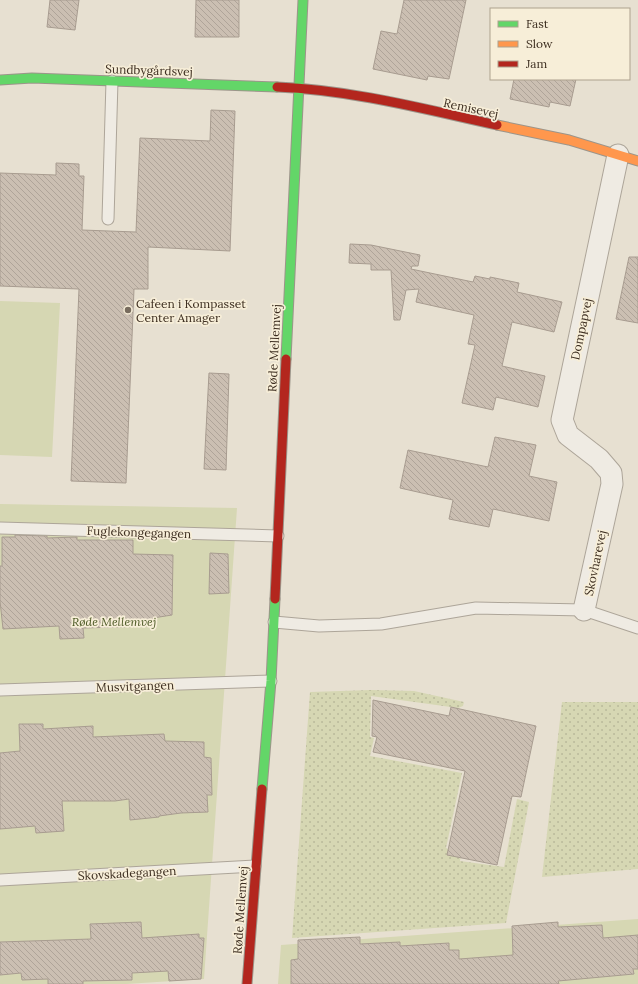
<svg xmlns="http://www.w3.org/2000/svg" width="638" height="984" viewBox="0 0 638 984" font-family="Lora,serif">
  <defs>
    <pattern id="grass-dots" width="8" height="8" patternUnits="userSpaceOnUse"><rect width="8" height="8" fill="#d6d7b3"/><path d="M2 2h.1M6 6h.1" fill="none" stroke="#b9b99a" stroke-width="1.8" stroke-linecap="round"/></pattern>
    <pattern id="building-back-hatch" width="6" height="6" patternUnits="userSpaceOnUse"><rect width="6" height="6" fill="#cbbfb2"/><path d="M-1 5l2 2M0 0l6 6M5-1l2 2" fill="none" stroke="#afa499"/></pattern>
  </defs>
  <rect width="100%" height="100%" fill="#e7e0d1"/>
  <path fill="url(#grass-dots)" d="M 371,690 L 414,691 L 464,702 L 463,706 L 458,708 L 371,696 L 370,737 L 374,738 L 370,756 L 462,773 L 446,848 L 461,855 L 460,861 L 504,867 L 517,799 L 529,802 L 506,923 L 292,938 L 310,692 Z
    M 562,702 L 638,702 L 638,869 L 542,877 Z"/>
  <path fill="#d6d7b3" d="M 0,301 L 60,303 L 52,457 L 0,455 Z
    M 0,504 L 237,508 L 204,979 L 126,984 L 0,984 Z
    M 638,919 L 638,984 L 278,984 L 281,945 Z"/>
  <path fill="url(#building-back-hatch)" stroke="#a89c90" d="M 50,0 L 79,0 L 75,30 L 47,27 Z
    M 196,0 L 239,0 L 239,37 L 195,37 Z
    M 404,0 L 466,0 L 449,79 L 428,76 L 427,80 L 373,69 L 381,31 L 397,34 Z
    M 514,79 L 576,79 L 570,106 L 550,102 L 549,107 L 510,99 Z
    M 211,110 L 235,111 L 230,251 L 148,247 L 148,289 L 134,289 L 126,483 L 71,481 L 79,289 L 0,286 L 0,173 L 56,175 L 56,163 L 79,164 L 79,176 L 84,176 L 82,230 L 136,232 L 140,138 L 210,141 Z
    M 350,244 L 371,245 L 420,255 L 418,266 L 412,266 L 411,269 L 473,282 L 475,276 L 490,279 L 490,277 L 519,283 L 517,292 L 562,302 L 554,332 L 512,322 L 502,366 L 545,376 L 538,407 L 496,397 L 493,410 L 462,403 L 475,345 L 468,344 L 474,315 L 416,302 L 419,289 L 406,290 L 400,320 L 394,320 L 391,270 L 371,270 L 371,264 L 349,263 Z
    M 629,257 L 638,257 L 638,323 L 616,319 Z
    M 209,373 L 229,374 L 226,470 L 204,469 Z
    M 495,437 L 536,445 L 529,476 L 557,482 L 549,521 L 493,509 L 489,527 L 449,519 L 453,500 L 400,488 L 408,450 L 488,467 Z
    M 15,535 L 47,536 L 47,538 L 77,537 L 77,540 L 133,540 L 133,554 L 173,555 L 172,615 L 153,618 L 153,626 L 83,628 L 84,638 L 60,639 L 59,626 L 3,629 L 0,601 L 0,566 L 2,566 L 2,537 L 15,537 Z
    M 210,553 L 228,554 L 229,593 L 209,594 Z
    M 373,700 L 449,716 L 451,707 L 536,726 L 521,797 L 512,796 L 497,865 L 447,855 L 465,771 L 373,752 L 377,737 L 372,736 Z
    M 19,724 L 43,724 L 43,729 L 93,726 L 93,737 L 164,734 L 165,741 L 204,742 L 204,757 L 211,758 L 212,795 L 207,795 L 208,812 L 181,813 L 159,816 L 159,817 L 130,820 L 129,799 L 115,801 L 62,801 L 64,831 L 36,833 L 35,826 L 0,829 L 0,753 L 20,751 Z
    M 141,922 L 142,938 L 199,934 L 199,938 L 204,938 L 201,979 L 169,981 L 168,971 L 132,973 L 132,980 L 83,981 L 83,984 L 48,984 L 48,979 L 22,980 L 21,973 L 0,975 L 0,942 L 91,939 L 90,924 Z
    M 558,922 L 558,927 L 602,925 L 603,938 L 638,935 L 638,969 L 633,969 L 634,974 L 558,981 L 559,984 L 291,984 L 291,960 L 298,959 L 298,940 L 360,937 L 360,944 L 400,942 L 400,946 L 449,943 L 449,950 L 459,950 L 459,959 L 513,955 L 512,926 Z"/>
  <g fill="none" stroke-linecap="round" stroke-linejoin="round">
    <defs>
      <path id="lane" d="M 108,219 L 112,81
        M 0,528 L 278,536
        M 274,622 L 319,626 L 381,624 L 476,608 L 584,610 L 638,628
        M 0,690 L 271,681
        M 0,880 L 255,866"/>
      <path id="street" d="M 584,610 L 612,484 L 611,473 L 599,459 L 568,435 L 562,420 L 618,155"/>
      <path id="fast" d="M 0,80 L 32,78 L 277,87
        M 286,359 L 303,0
        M 262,789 L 271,681 L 275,599"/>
      <path id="slow" d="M 497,125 L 569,140 L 638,161"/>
      <path id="jam" d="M 277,87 C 352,90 424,109 497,125
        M 275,599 L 286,359
        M 247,984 L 262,789"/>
    </defs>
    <use href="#lane" stroke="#ada599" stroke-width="13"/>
    <use href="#street" stroke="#ada599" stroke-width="23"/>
    <use href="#fast" stroke="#9c958a" stroke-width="11"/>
    <use href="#slow" stroke="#9c958a" stroke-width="11"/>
    <use href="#jam" stroke="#9c958a" stroke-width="11"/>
    <use href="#lane" stroke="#efebe3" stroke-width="11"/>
    <use href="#street" stroke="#efebe3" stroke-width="21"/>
    <use href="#fast" stroke="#63d668" stroke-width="9"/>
    <use href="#slow" stroke="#ff974d" stroke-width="9"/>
    <use href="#jam" stroke="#b3261e" stroke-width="9"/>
  </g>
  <circle fill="#786c5e" stroke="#f7eed8" stroke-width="1.5" cx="128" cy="310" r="4"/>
  <g text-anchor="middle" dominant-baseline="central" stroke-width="3.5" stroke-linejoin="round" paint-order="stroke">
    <g font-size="12" fill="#3d2e20" stroke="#f7eed8">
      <text transform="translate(149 70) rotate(2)">Sundbygårdsvej</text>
      <text transform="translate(471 108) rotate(12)">Remisevej</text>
      <text transform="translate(581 329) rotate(-78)">Dompapvej</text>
      <text transform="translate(274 348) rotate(-87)">Røde Mellemvej</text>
      <text transform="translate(139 532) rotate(2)">Fuglekongegangen</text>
      <text transform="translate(595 563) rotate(-78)">Skovharevej</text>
      <text transform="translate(135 686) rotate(-2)">Musvitgangen</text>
      <text transform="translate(127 873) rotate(-3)">Skovskadegangen</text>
      <text transform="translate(240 910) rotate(-86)">Røde Mellemvej</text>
    </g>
    <g font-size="12" fill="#3d2e20" stroke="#f7eed8" text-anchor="start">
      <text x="136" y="303">Cafeen i Kompasset<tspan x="136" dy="14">Center Amager</tspan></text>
    </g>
    <g font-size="12" font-style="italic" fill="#4d5a26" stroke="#f7eed8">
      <text x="114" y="621">Røde Mellemvej</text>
    </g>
  </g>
  <rect x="490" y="8" width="140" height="72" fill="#f7eed8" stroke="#ada18e"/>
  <rect x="498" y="21" width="20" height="6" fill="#63d668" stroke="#ada18e"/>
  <text x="526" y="28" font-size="12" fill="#3d2e20">Fast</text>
  <rect x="498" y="41" width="20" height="6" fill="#ff974d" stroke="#ada18e"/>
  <text x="526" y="48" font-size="12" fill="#3d2e20">Slow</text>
  <rect x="498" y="61" width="20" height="6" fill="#b3261e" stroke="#ada18e"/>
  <text x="526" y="68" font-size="12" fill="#3d2e20">Jam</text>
</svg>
